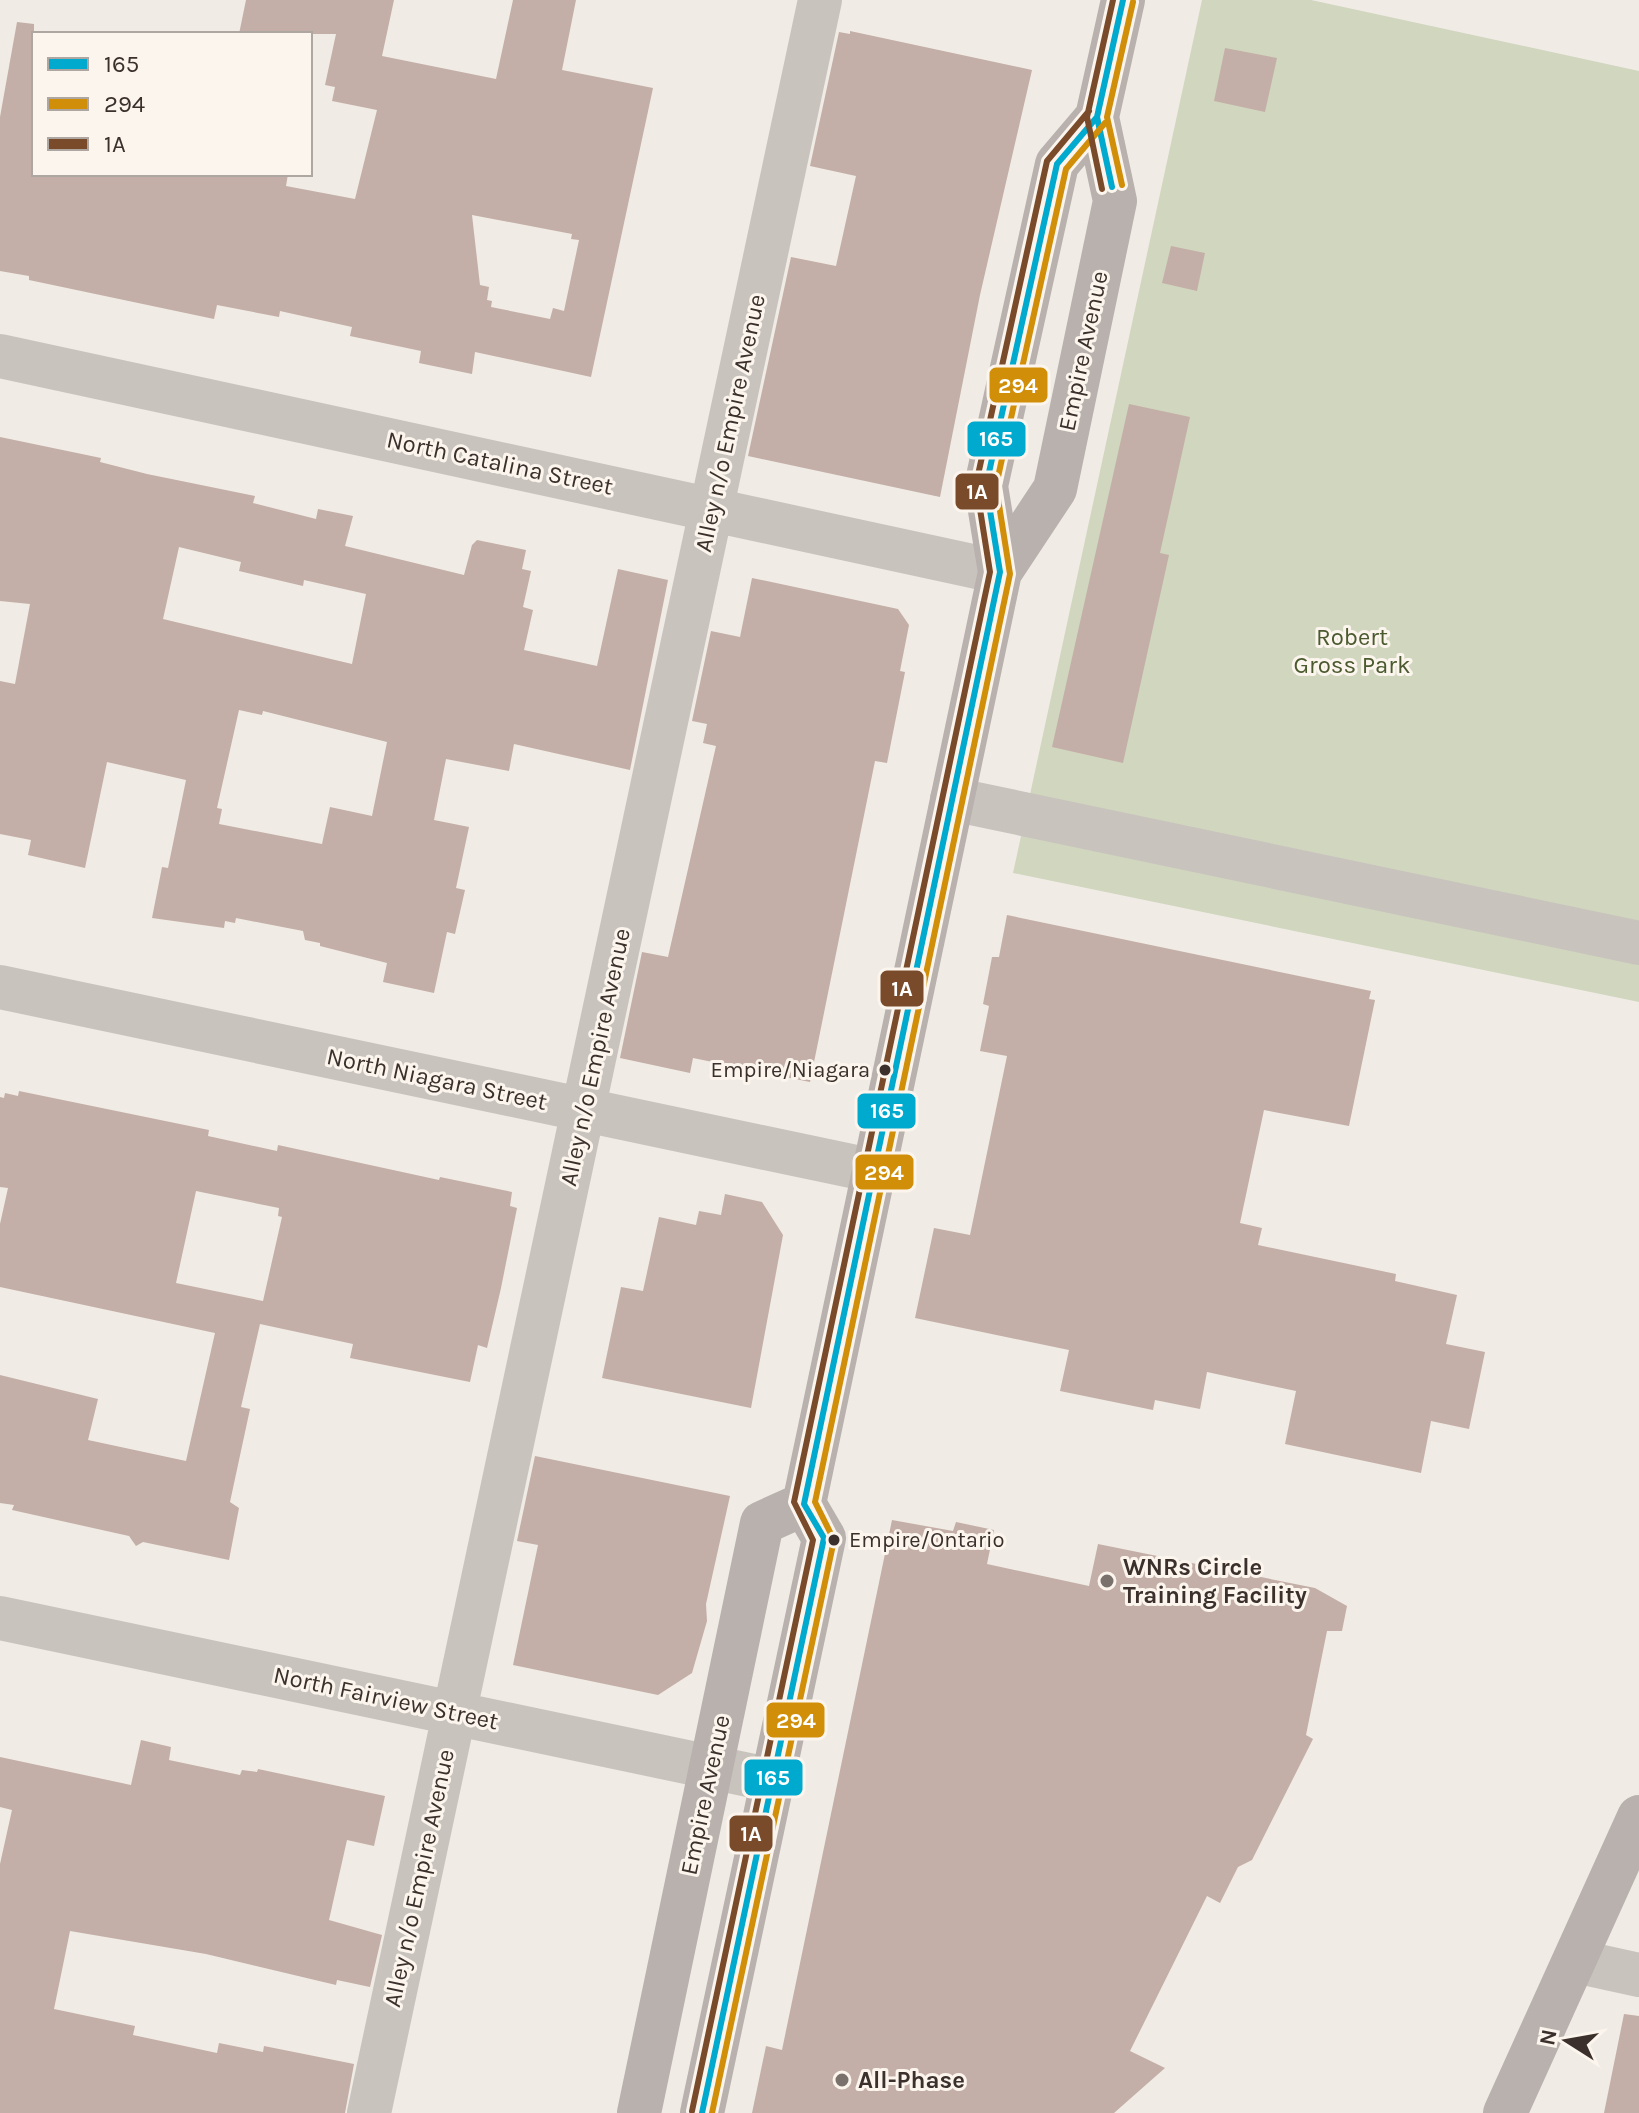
<svg xmlns="http://www.w3.org/2000/svg" width="1639" height="2113" viewBox="0 0 1639 2113" font-family="Karla,sans-serif">
  <rect width="100%" height="100%" fill="#f0ebe5"/>
  <path fill="#d1d6bf" d="M 1202,0 L 1311,0 L 1639,71 L 1639,1002 L 1013,873 Z"/>
  <path fill="#c3afa7" fill-rule="evenodd" d="M 246,0 L 394,0 L 382,56 L 496,79 L 513,0 L 576,0 L 562,70 L 653,88 L 591,377 L 475,352 L 472,374 L 419,363 L 421,351 L 350,336 L 352,327 L 280,311 L 279,317 L 217,305 L 214,319 L 29,280 L 29,276 L 0,271 L 0,117 L 17,22 L 34,24 L 34,174 L 288,174 L 286,186 L 355,199 L 377,110 L 332,101 L 335,87 L 325,85 L 336,34 L 239,34 ZM 472,215 L 572,234 L 571,239 L 579,240 L 564,311 L 553,308 L 550,319 L 491,307 L 492,301 L 487,300 L 489,287 L 480,285 Z
    M 850,31 L 1032,70 L 980,295 L 940,497 L 748,456 L 791,257 L 836,266 L 856,176 L 810,166 L 839,32 L 850,34 Z
    M 1225,48 L 1277,58 L 1265,112 L 1214,101 Z
    M 1171,246 L 1205,253 L 1197,291 L 1162,283 Z
    M 1129,404 L 1190,417 L 1160,553 L 1169,555 L 1123,763 L 1052,747 Z
    M 0,437 L 101,458 L 100,462 L 147,474 L 255,496 L 253,503 L 316,519 L 318,509 L 353,516 L 345,546 L 464,575 L 472,545 L 477,540 L 526,550 L 522,569 L 531,571 L 523,607 L 533,610 L 524,650 L 597,666 L 618,569 L 668,580 L 630,770 L 514,744 L 509,771 L 446,759 L 434,820 L 469,827 L 456,888 L 465,890 L 455,934 L 447,932 L 434,993 L 383,982 L 387,963 L 320,946 L 320,943 L 305,940 L 303,931 L 236,918 L 235,923 L 225,921 L 224,928 L 152,918 L 162,867 L 168,868 L 186,780 L 107,762 L 85,868 L 28,855 L 31,840 L 0,834 L 0,681 L 15,684 L 30,604 L 0,601 ZM 179,547 L 241,562 L 239,571 L 303,586 L 304,580 L 366,594 L 352,664 L 163,619 ZM 239,710 L 262,715 L 263,711 L 387,742 L 372,816 L 330,807 L 322,844 L 219,824 L 222,809 L 217,808 Z
    M 752,578 L 898,609 L 909,625 L 900,671 L 905,672 L 887,763 L 875,761 L 810,1082 L 693,1058 L 690,1073 L 620,1058 L 642,952 L 668,957 L 716,746 L 703,743 L 707,724 L 692,721 L 711,631 L 740,637 Z
    M 1007,915 L 1371,991 L 1369,999 L 1375,1000 L 1349,1126 L 1264,1110 L 1240,1223 L 1262,1228 L 1258,1245 L 1396,1274 L 1395,1281 L 1457,1295 L 1446,1344 L 1485,1352 L 1469,1429 L 1431,1421 L 1421,1473 L 1285,1444 L 1296,1391 L 1207,1372 L 1200,1409 L 1155,1400 L 1153,1410 L 1060,1391 L 1069,1350 L 915,1318 L 934,1228 L 970,1235 L 1007,1056 L 980,1051 L 989,1006 L 983,1004 L 992,957 L 999,957 Z
    M 19,1091 L 209,1130 L 208,1136 L 277,1151 L 278,1145 L 439,1180 L 440,1177 L 512,1192 L 510,1206 L 517,1208 L 501,1288 L 487,1348 L 478,1345 L 470,1382 L 350,1358 L 353,1344 L 260,1324 L 241,1407 L 250,1409 L 230,1502 L 239,1508 L 229,1560 L 143,1542 L 136,1546 L 129,1536 L 12,1510 L 14,1505 L 0,1503 L 0,1375 L 98,1399 L 88,1440 L 186,1461 L 215,1333 L 0,1287 L 0,1224 L 8,1188 L 0,1187 L 0,1097 L 4,1098 L 5,1093 L 18,1096 ZM 196,1191 L 279,1208 L 278,1216 L 282,1217 L 263,1301 L 176,1283 Z
    M 725,1194 L 762,1202 L 783,1235 L 751,1408 L 602,1378 L 621,1287 L 643,1291 L 659,1217 L 696,1225 L 699,1211 L 721,1215 Z
    M 535,1456 L 730,1496 L 706,1604 L 707,1621 L 692,1673 L 658,1695 L 513,1665 L 538,1545 L 517,1541 Z
    M 892,1520 L 953,1531 L 956,1522 L 994,1530 L 987,1564 L 1089,1586 L 1098,1544 L 1315,1588 L 1347,1606 L 1342,1631 L 1327,1631 L 1306,1735 L 1313,1739 L 1252,1860 L 1238,1867 L 1220,1903 L 1207,1896 L 1130,2051 L 1165,2068 L 1114,2113 L 752,2113 L 766,2046 L 782,2050 Z
    M 141,1740 L 171,1747 L 169,1760 L 240,1775 L 242,1770 L 257,1772 L 258,1769 L 385,1796 L 374,1846 L 347,1840 L 329,1920 L 382,1935 L 370,1987 L 337,1980 L 336,1985 L 206,1954 L 70,1931 L 54,2009 L 135,2026 L 133,2035 L 217,2053 L 219,2043 L 263,2052 L 264,2046 L 354,2064 L 345,2113 L 0,2113 L 0,1864 L 12,1810 L 0,1807 L 0,1757 L 131,1785 Z
    M 1624,2014 L 1639,2016 L 1639,2113 L 1604,2113 Z"/>
  <g fill="none" stroke-linecap="round" stroke-linejoin="round">
    <path stroke="#c9c3be" stroke-width="44" d="M 0,356 L 1000,572
      M 952,799 L 1639,943
      M 0,987 L 875,1171
      M 0,1618 L 772,1780
      M 1575,1961 L 1639,1975
      M 369,2113 L 820,0"/>
    <path stroke="#b8b1ad" stroke-width="44" d="M 1000,572 L 1055,489 L 1115,201 L 1097,117 L 1123,0
      M 639,2113 L 762,1523 L 804,1504
      M 702,2113 L 824,1538 L 804,1504 L 1000,572 L 986,486 L 1057,164 L 1097,117
      M 1505,2113 L 1639,1817"/>
    <defs>
      <path id="bus-1" d="M 1112,187 L 1097,117 L 1123,0
        M 702,2113 L 824,1538 L 804,1504 L 1000,572 L 986,486 L 1057,164 L 1097,117"/>
      <path id="bus-2" d="M 1122,185 L 1107,117 L 1133,2
        M 712,2113 L 834,1540 L 815,1502 L 1010,574 L 996,486 L 1066,169 L 1105,123"/>
      <path id="bus-3" d="M 1102,189 L 1087,117 L 1113,0
        M 692,2111 L 813,1540 L 794,1502 L 990,572 L 976,484 L 1047,161 L 1089,111"/>
    </defs>
    <use href="#bus-1" stroke="#fbf5ee" stroke-width="12"/>
    <use href="#bus-2" stroke="#fbf5ee" stroke-width="12"/>
    <use href="#bus-3" stroke="#fbf5ee" stroke-width="12"/>
    <use href="#bus-1" stroke="#00a9ce" stroke-width="6"/>
    <use href="#bus-2" stroke="#d18e09" stroke-width="6"/>
    <use href="#bus-3" stroke="#7a4b2a" stroke-width="6"/>
  </g>
  <g fill="#3b302b" stroke="#fbf5ee" stroke-width="3">
    <circle cx="885" cy="1070" r="7"/>
    <circle cx="834" cy="1540" r="7"/>
  </g>
  <g fill="#7a716c" stroke="#fbf5ee" stroke-width="3">
    <circle cx="1107" cy="1581" r="8"/>
    <circle cx="842" cy="2080" r="8"/>
  </g>
  <g text-anchor="middle" dominant-baseline="central" stroke-width="6" stroke-linejoin="round" paint-order="stroke">
    <g font-size="22" fill="#3b302b" stroke="#fbf5ee" text-anchor="end">
      <text x="870" y="1070">Empire/Niagara</text>
      <text x="849" y="1540" text-anchor="start">Empire/Ontario</text>
    </g>
    <g font-size="24" fill="#3b302b" stroke="#fbf5ee">
      <text transform="translate(1083 351) rotate(-78)">Empire Avenue</text>
      <text transform="translate(730 423) rotate(-78)">Alley n/o Empire Avenue</text>
      <text transform="translate(500 463) rotate(12)">North Catalina Street</text>
      <text transform="translate(595 1057) rotate(-78)">Alley n/o Empire Avenue</text>
      <text transform="translate(437 1079) rotate(12)">North Niagara Street</text>
      <text transform="translate(386 1698) rotate(12)">North Fairview Street</text>
      <text transform="translate(705 1795) rotate(-78)">Empire Avenue</text>
      <text transform="translate(419 1878) rotate(-78)">Alley n/o Empire Avenue</text>
    </g>
    <g font-size="24" fill="#4a5a2e" stroke="#fbf5ee">
      <text x="1352" y="637">Robert<tspan x="1352" dy="28">Gross Park</tspan></text>
    </g>
    <g font-size="24" font-weight="bold" fill="#3b302b" stroke="#fbf5ee" text-anchor="start">
      <text x="1123" y="1567">WNRs Circle<tspan x="1123" dy="28">Training Facility</tspan></text>
      <text x="858" y="2080">All-Phase</text>
    </g>
  </g>
  <g stroke="#fbf5ee" stroke-width="3">
    <rect x="988" y="366" width="61" height="38" rx="8" fill="#d18e09"/>
    <rect x="966" y="420" width="61" height="38" rx="8" fill="#00a9ce"/>
    <rect x="954" y="472" width="46" height="39" rx="8" fill="#7a4b2a"/>
    <rect x="879" y="969" width="46" height="39" rx="8" fill="#7a4b2a"/>
    <rect x="856" y="1092" width="61" height="38" rx="8" fill="#00a9ce"/>
    <rect x="854" y="1153" width="61" height="38" rx="8" fill="#d18e09"/>
    <rect x="765" y="1701" width="61" height="38" rx="8" fill="#d18e09"/>
    <rect x="743" y="1758" width="61" height="39" rx="8" fill="#00a9ce"/>
    <rect x="728" y="1814" width="46" height="39" rx="8" fill="#7a4b2a"/>
  </g>
  <g font-size="22" text-anchor="middle" font-weight="bold" fill="#fff">
    <text x="1018" y="393">294</text>
    <text x="996" y="446">165</text>
    <text x="977" y="499">1A</text>
    <text x="902" y="996">1A</text>
    <text x="887" y="1118">165</text>
    <text x="884" y="1180">294</text>
    <text x="796" y="1728">294</text>
    <text x="773" y="1785">165</text>
    <text x="751" y="1841">1A</text>
  </g>
  <rect x="32" y="32" width="280" height="144" fill="#fbf5ee" stroke="#aea6a0" stroke-width="2"/>
  <rect x="48" y="58" width="40" height="12" fill="#00a9ce" stroke="#aea6a0" stroke-width="2"/>
  <text x="104" y="72" font-size="24" fill="#3b302b">165</text>
  <rect x="48" y="98" width="40" height="12" fill="#d18e09" stroke="#aea6a0" stroke-width="2"/>
  <text x="104" y="112" font-size="24" fill="#3b302b">294</text>
  <rect x="48" y="138" width="40" height="12" fill="#7a4b2a" stroke="#aea6a0" stroke-width="2"/>
  <text x="104" y="152" font-size="24" fill="#3b302b">1A</text>
  <g transform="translate(1567 2041) rotate(281)" stroke="#fbf5ee" stroke-width="6" paint-order="stroke">
  <path d="M0-6L14 30L0 20L-14 30Z" fill="#3b302b"/>
  <text y="-12" font-size="22" font-weight="bold" text-anchor="middle" fill="#3b302b">N</text>
  </g>
</svg>
